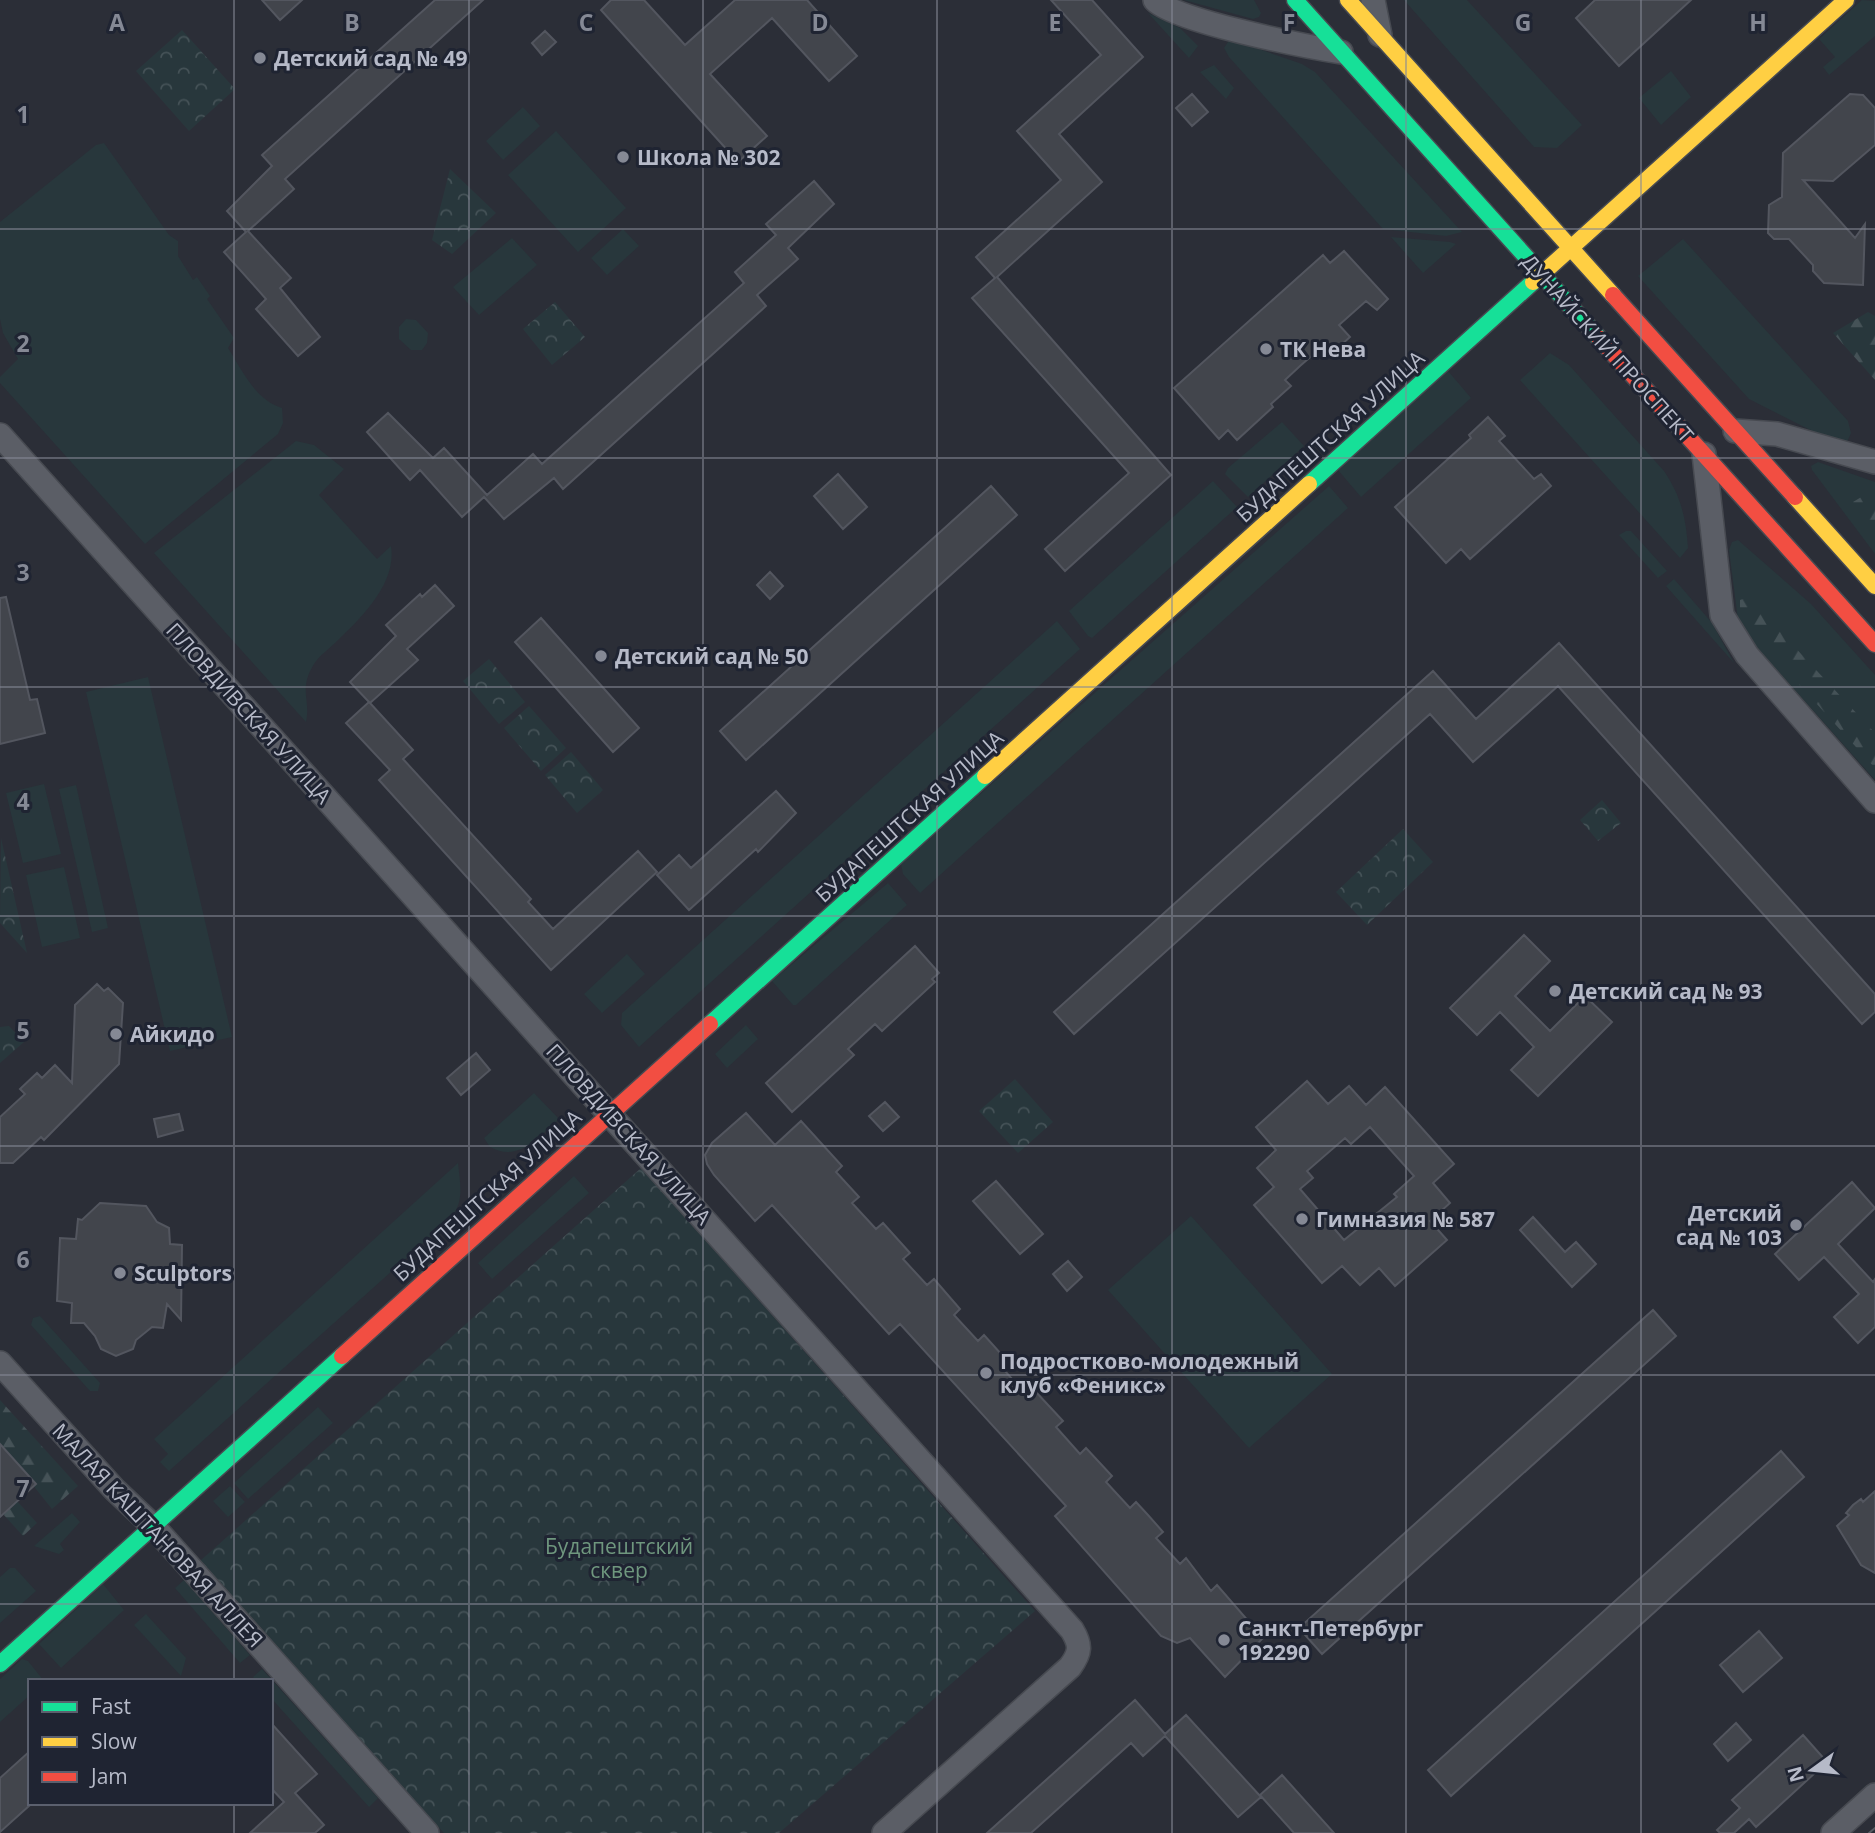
<svg xmlns="http://www.w3.org/2000/svg" width="1875" height="1833" viewBox="0 0 1875 1833" font-family="'Open Sans',sans-serif">
  <defs>
    <pattern id="forest-firs" width="22" height="20" patternUnits="userSpaceOnUse" patternTransform="scale(1.75)"><rect width="22" height="20" fill="#28373c"/><path d="M5 1l3.5 6h-7zM16 11l3.5 6h-7z" fill="#455257"/></pattern>
    <pattern id="park-crowns" width="20" height="18" patternUnits="userSpaceOnUse" patternTransform="scale(1.75)"><rect width="20" height="18" fill="#28373c"/><path d="M2 6a3 3 0 1 1 6 0M12 15a3 3 0 1 1 6 0" fill="none" stroke="#455257"/></pattern>
  </defs>
  <rect width="100%" height="100%" fill="#2b2e37"/>
  <path fill="#28373c" d="M 1184,0 L 1254,0 L 1261,13 L 1259,17 L 1253,19 Z
    M 1404,0 L 1467,0 L 1582,125 L 1557,148 L 1534,147 Z
    M 1862,0 L 1875,1 L 1875,36 L 1829,75 L 1823,67 L 1835,57 L 1819,39 Z
    M 1148,13 L 1180,28 L 1198,46 L 1189,58 Z
    M 1230,39 L 1302,64 L 1315,72 L 1462,232 L 1446,236 L 1383,229 L 1229,57 L 1224,48 Z
    M 1214,65 L 1234,88 L 1226,99 L 1200,72 Z
    M 1671,71 L 1691,97 L 1661,125 L 1639,98 Z
    M 523,107 L 540,126 L 503,160 L 486,141 Z
    M 556,131 L 626,208 L 578,252 L 508,175 Z
    M 104,143 L 169,235 L 178,241 L 178,256 L 193,280 L 197,277 L 210,296 L 207,299 L 234,338 L 228,348 C 242,370 256,401 282,408 L 283,423 L 278,434 L 145,544 L 0,383 L 0,377 L 18,359 L 3,333 L 0,319 L 0,222 L 96,145 Z
    M 623,229 L 639,246 L 607,275 L 591,258 Z
    M 1391,237 L 1450,242 L 1456,244 L 1423,273 Z
    M 512,238 L 537,265 L 479,315 L 453,287 Z
    M 1683,239 L 1848,421 L 1851,433 L 1847,442 L 1826,438 L 1749,399 L 1638,276 Z
    M 406,319 L 416,320 L 428,333 L 427,343 L 422,350 L 411,350 L 399,339 L 399,327 Z
    M 1550,353 L 1569,365 L 1664,471 C 1681,496 1686,518 1688,548 L 1680,558 L 1520,380 Z
    M 1448,371 L 1471,398 L 1361,497 L 1338,470 Z
    M 1282,422 L 1304,446 L 1248,497 L 1225,474 L 1228,468 Z
    M 296,441 L 314,445 L 344,469 L 319,495 L 377,559 L 391,546 C 397,583 362,617 337,641 C 330,648 319,656 314,664 C 298,690 311,699 306,722 L 154,553 Z
    M 1818,462 L 1875,482 L 1875,554 L 1812,470 L 1811,466 Z
    M 1213,481 L 1237,507 L 1092,638 L 1088,636 L 1069,611 Z
    M 1329,486 L 1348,508 L 920,893 L 903,874 L 901,864 Z
    M 1626,531 L 1631,531 L 1667,571 L 1658,578 L 1619,535 Z
    M 1738,540 L 1811,604 L 1875,675 L 1875,780 L 1750,640 L 1738,620 L 1729,550 L 1732,542 Z
    M 1674,579 L 1712,623 L 1734,663 L 1666,586 Z
    M 1057,621 L 1080,649 L 639,1047 L 621,1025 L 622,1013 Z
    M 148,677 L 232,1037 L 170,1051 L 86,692 Z
    M 44,784 L 61,854 L 23,863 L 6,793 Z
    M 76,785 L 108,928 L 92,932 L 59,789 Z
    M 64,867 L 80,938 L 42,947 L 26,875 Z
    M 888,883 L 907,905 L 796,1005 L 793,1005 L 772,981 Z
    M 627,954 L 645,974 L 602,1013 L 584,994 Z
    M 746,1025 L 758,1039 L 727,1068 L 715,1054 Z
    M 534,1093 L 559,1119 C 539,1137 519,1163 490,1147 L 484,1138 Z
    M 458,1163 C 460,1183 465,1202 450,1219 L 169,1471 L 160,1462 L 168,1454 L 154,1439 Z
    M 574,1176 L 589,1193 L 492,1279 L 478,1263 Z
    M 1191,1216 L 1332,1374 L 1249,1448 L 1108,1290 Z
    M 40,1316 L 100,1383 L 98,1391 L 90,1391 L 31,1325 L 33,1318 Z
    M 318,1407 L 333,1423 L 248,1499 L 234,1483 Z
    M 230,1486 L 245,1502 L 228,1517 L 213,1501 Z
    M 72,1513 L 80,1522 L 60,1544 L 64,1550 L 59,1554 L 34,1546 Z
    M 10,1568 L 15,1568 L 36,1591 L 0,1623 L 0,1577 Z
    M 184,1580 L 250,1655 L 240,1663 L 175,1588 Z
    M 103,1584 L 124,1610 L 61,1668 L 39,1644 Z
    M 146,1614 L 186,1658 L 181,1676 L 134,1625 Z
    M 22,1659 L 28,1661 L 44,1681 L 30,1681 L 30,1695 L 0,1722 L 0,1679 Z
    M 262,1669 L 378,1798 L 369,1807 L 271,1698 L 271,1681 L 256,1681 L 253,1677 Z"/>
  <path fill="url(#forest-firs)" d="M 1868,312 L 1875,316 L 1875,380 L 1833,333 Z
    M 1868,493 L 1875,495 L 1875,536 L 1853,502 Z
    M 1749,597 L 1758,600 L 1775,626 L 1875,733 L 1875,768 L 1745,625 L 1740,613 L 1740,600 Z
    M 0,1400 L 78,1486 L 52,1509 L 0,1444 Z
    M 17,1501 L 37,1523 L 23,1536 L 3,1514 Z"/>
  <path fill="url(#park-crowns)" d="M 182,30 L 235,89 L 189,131 L 136,71 Z
    M 450,169 L 496,213 L 452,254 L 432,240 Z
    M 555,302 L 585,337 L 552,365 L 523,329 Z
    M 489,659 L 525,702 L 499,724 L 463,681 Z
    M 529,706 L 566,748 L 541,771 L 504,728 Z
    M 571,752 L 603,790 L 577,813 L 545,775 Z
    M 1602,800 L 1621,823 L 1598,841 L 1580,820 Z
    M 1403,829 L 1433,862 L 1367,925 L 1336,892 Z
    M 1,838 L 27,953 L 0,923 Z
    M 9,1026 L 24,1042 L 0,1063 L 0,1027 Z
    M 1015,1079 L 1053,1122 L 1018,1153 L 979,1111 Z
    M 641,1168 L 1035,1611 L 779,1833 L 444,1833 L 200,1561 Z"/>
  <path fill="#42454c" stroke="#53565f" stroke-width="2" fill-rule="evenodd" d="M 262,0 L 302,0 L 280,20 Z
    M 435,0 L 483,0 L 285,179 L 294,189 L 248,231 L 291,278 L 280,288 L 320,337 L 298,356 L 256,309 L 266,299 L 224,252 L 246,232 L 227,211 L 272,166 L 262,155 Z
    M 611,0 L 644,0 L 685,45 L 735,0 L 807,0 L 857,56 L 829,81 L 772,18 L 710,74 L 767,136 L 738,162 L 601,10 Z
    M 1051,0 L 1092,0 L 1143,57 L 1059,134 L 1102,182 L 997,277 L 1171,475 L 1065,571 L 1045,549 L 1129,473 L 972,298 L 995,278 L 976,257 L 1061,180 L 1017,131 L 1101,55 Z
    M 1595,0 L 1691,0 L 1619,66 L 1576,18 Z
    M 545,31 L 556,42 L 542,55 L 532,43 Z
    M 1192,94 L 1208,112 L 1192,126 L 1176,108 Z
    M 1850,94 L 1863,95 L 1875,108 L 1875,145 L 1833,181 L 1803,180 L 1855,238 L 1865,224 L 1863,285 L 1824,283 L 1813,271 L 1813,265 L 1789,239 L 1774,239 L 1768,233 L 1769,205 L 1782,197 L 1783,153 Z
    M 814,181 L 834,204 L 788,248 L 798,259 L 757,295 L 766,306 L 563,489 L 554,478 L 504,519 L 484,497 L 462,517 L 420,470 L 410,480 L 367,432 L 388,413 L 433,458 L 444,448 L 487,495 L 533,454 L 542,464 L 744,283 L 735,272 L 776,235 L 766,224 Z
    M 1344,251 L 1388,299 L 1377,310 L 1366,301 L 1339,325 L 1350,337 L 1330,355 L 1323,346 L 1300,366 L 1285,380 L 1291,386 L 1271,404 L 1273,407 L 1237,440 L 1228,430 L 1219,439 L 1174,388 L 1323,255 L 1330,263 Z
    M 1488,417 L 1505,436 L 1499,441 L 1534,479 L 1541,474 L 1551,486 L 1470,559 L 1461,549 L 1446,563 L 1395,507 L 1471,438 L 1469,435 Z
    M 838,474 L 867,507 L 843,529 L 814,496 Z
    M 991,486 L 1017,515 L 746,760 L 720,731 Z
    M 770,572 L 783,586 L 770,599 L 757,585 Z
    M 435,585 L 454,606 L 407,649 L 418,660 L 370,703 L 413,750 L 403,759 L 531,899 L 528,902 L 553,929 L 638,851 L 657,872 L 551,970 L 379,780 L 390,770 L 346,723 L 369,702 L 350,682 L 396,636 L 386,625 L 420,594 L 422,597 Z
    M 6,597 L 30,700 L 37,699 L 45,733 L 0,744 L 0,598 Z
    M 541,618 L 639,728 L 613,752 L 515,642 Z
    M 1559,643 L 1875,994 L 1875,1012 L 1862,1024 L 1558,686 L 1473,762 L 1430,714 L 1074,1034 L 1054,1012 L 1433,671 L 1476,719 Z
    M 776,791 L 796,813 L 758,852 L 756,849 L 689,910 L 657,875 L 679,855 L 691,868 Z
    M 1524,935 L 1550,961 L 1515,996 L 1550,1031 L 1585,996 L 1612,1022 L 1538,1096 L 1511,1070 L 1534,1047 L 1500,1012 L 1477,1035 L 1450,1008 Z
    M 915,946 L 939,973 L 932,979 L 935,982 L 882,1031 L 875,1024 L 848,1049 L 854,1055 L 792,1112 L 766,1083 Z
    M 97,984 L 104,991 L 108,988 L 123,1003 L 119,1064 L 44,1140 L 41,1137 L 13,1163 L 0,1163 L 0,1117 L 25,1094 L 20,1089 L 37,1073 L 42,1078 L 55,1065 L 72,1083 L 75,1005 Z
    M 476,1053 L 490,1070 L 461,1095 L 447,1078 Z
    M 1307,1081 L 1328,1104 L 1349,1086 L 1366,1105 L 1385,1087 L 1454,1164 L 1433,1183 L 1450,1203 L 1430,1221 L 1447,1240 L 1395,1286 L 1379,1268 L 1360,1285 L 1342,1266 L 1322,1283 L 1254,1205 L 1274,1187 L 1257,1168 L 1276,1150 L 1256,1127 ZM 1370,1127 L 1414,1176 L 1394,1194 L 1397,1197 L 1344,1240 L 1300,1189 L 1313,1178 L 1307,1171 L 1345,1138 L 1351,1144 Z
    M 885,1102 L 899,1117 L 883,1131 L 869,1116 Z
    M 746,1113 L 775,1145 L 801,1121 L 842,1166 L 836,1172 L 859,1197 L 852,1203 L 876,1229 L 883,1223 L 910,1253 L 903,1259 L 927,1285 L 934,1279 L 960,1309 L 954,1315 L 978,1341 L 984,1335 L 1011,1365 L 1005,1371 L 1028,1397 L 1035,1391 L 1063,1421 L 1056,1427 L 1080,1454 L 1086,1448 L 1112,1476 L 1106,1482 L 1130,1508 L 1136,1502 L 1148,1515 L 1163,1532 L 1156,1538 L 1180,1564 L 1186,1558 L 1211,1591 L 1217,1585 L 1263,1638 L 1225,1677 L 1190,1638 L 1177,1643 L 1161,1636 L 1055,1516 L 1066,1506 L 900,1324 L 889,1334 L 772,1205 L 755,1221 L 714,1175 L 707,1164 L 705,1155 L 712,1143 Z
    M 179,1114 L 183,1130 L 158,1137 L 154,1119 Z
    M 996,1181 L 1043,1234 L 1020,1254 L 973,1201 Z
    M 1852,1182 L 1875,1208 L 1838,1244 L 1873,1282 L 1875,1279 L 1875,1327 L 1858,1343 L 1834,1317 L 1859,1294 L 1824,1257 L 1799,1280 L 1775,1254 Z
    M 100,1203 L 146,1206 L 157,1222 L 169,1228 L 170,1244 L 182,1245 L 181,1320 L 167,1304 L 163,1328 L 152,1327 L 136,1340 L 133,1349 L 116,1356 L 101,1349 L 95,1336 L 84,1323 L 71,1323 L 72,1303 L 57,1301 L 60,1238 L 76,1239 L 78,1219 L 82,1220 Z
    M 1533,1217 L 1565,1252 L 1576,1242 L 1596,1264 L 1572,1287 L 1520,1230 Z
    M 1068,1261 L 1082,1277 L 1067,1291 L 1053,1274 Z
    M 1653,1310 L 1676,1336 L 1322,1654 L 1299,1628 Z
    M 0,1444 L 36,1484 L 0,1517 Z
    M 1781,1451 L 1804,1477 L 1451,1796 L 1428,1770 Z
    M 1875,1491 L 1875,1573 L 1861,1565 L 1837,1526 L 1849,1515 L 1846,1513 L 1853,1505 L 1861,1499 L 1863,1502 Z
    M 1759,1631 L 1782,1658 L 1743,1692 L 1720,1665 Z
    M 1135,1700 L 1165,1734 L 1186,1715 L 1261,1797 L 1238,1817 L 1165,1736 L 1143,1756 L 1131,1743 L 1031,1833 L 987,1833 Z
    M 271,1723 L 317,1774 L 295,1793 L 324,1825 L 315,1833 L 250,1833 L 284,1802 L 271,1788 Z
    M 1736,1723 L 1751,1740 L 1728,1761 L 1714,1744 Z
    M 1803,1735 L 1827,1762 L 1756,1827 L 1749,1819 L 1734,1833 L 1720,1833 L 1717,1830 L 1740,1808 L 1732,1800 Z
    M 30,1751 L 30,1805 L 0,1832 L 0,1778 Z
    M 1282,1775 L 1334,1833 L 1294,1833 L 1260,1795 Z"/>
  <g fill="none" stroke-linecap="round" stroke-linejoin="round">
    <defs>
      <path id="street" d="M 1155,0 C 1174,21 1309,47 1341,52
        M 1373,0 L 1380,35
        M 1735,431 L 1777,434 L 1875,462
        M 0,435 L 1072,1630 C 1081,1645 1081,1652 1070,1667 L 884,1833
        M 1704,454 L 1722,615 L 1747,655 L 1875,801
        M 0,1363 L 114,1489 L 153,1526 L 427,1833
        M 1833,1833 L 1875,1795"/>
      <path id="fast" d="M 1295,0 L 1599,338
        M 1309,484 L 1533,282
        M 710,1024 L 985,776
        M 0,1664 L 342,1356"/>
      <path id="slow" d="M 1348,0 L 1613,295
        M 1533,282 L 1846,0
        M 1795,497 L 1875,586
        M 985,776 L 1309,484"/>
      <path id="jam" d="M 1613,295 L 1795,497
        M 1599,338 L 1875,644
        M 342,1356 L 710,1024"/>
    </defs>
    <use href="#street" stroke="#474a51" stroke-width="26"/>
    <use href="#fast" stroke="#474a51" stroke-width="19"/>
    <use href="#slow" stroke="#474a51" stroke-width="19"/>
    <use href="#jam" stroke="#474a51" stroke-width="19"/>
    <use href="#street" stroke="#5b5e66" stroke-width="23"/>
    <use href="#fast" stroke="#16e098" stroke-width="16"/>
    <use href="#slow" stroke="#ffcf43" stroke-width="16"/>
    <use href="#jam" stroke="#f24e42" stroke-width="16"/>
    <path stroke="#595c63" stroke-width="2" d="M 1869,1833 L 1875,1828"/>
  </g>
  <path fill="none" stroke="#858995" stroke-width="2" stroke-opacity="0.55" d="M 234,0 L 234,1681M 469,0 L 469,1833M 703,0 L 703,1833M 937,0 L 937,1833M 1172,0 L 1172,1833M 1406,0 L 1406,1833M 1641,0 L 1641,1833M 0,229 L 1875,229M 0,458 L 1875,458M 0,687 L 1875,687M 0,916 L 1875,916M 0,1146 L 1875,1146M 0,1375 L 1875,1375M 0,1604 L 1875,1604M 234,1803 L 234,1833"/>
  <g fill="#858995" stroke="#1f2432" stroke-width="2.5">
    <circle cx="260" cy="58" r="7"/>
    <circle cx="623" cy="157" r="7"/>
    <circle cx="1266" cy="349" r="7"/>
    <circle cx="601" cy="656" r="7"/>
    <circle cx="1555" cy="991" r="7"/>
    <circle cx="116" cy="1034" r="7"/>
    <circle cx="1302" cy="1219" r="7"/>
    <circle cx="1796" cy="1225" r="7"/>
    <circle cx="120" cy="1273" r="7"/>
    <circle cx="986" cy="1373" r="7"/>
    <circle cx="1224" cy="1640" r="7"/>
  </g>
  <g text-anchor="middle" dominant-baseline="central" stroke-width="6" stroke-linejoin="round" paint-order="stroke">
    <g font-size="21" font-weight="bold" fill="#b6bac8" stroke="#1f2432" text-anchor="start">
      <text x="274" y="58">Детский сад № 49</text>
      <text x="637" y="157">Школа № 302</text>
      <text x="1280" y="349">ТК Нева</text>
      <text x="615" y="656">Детский сад № 50</text>
      <text x="1569" y="991">Детский сад № 93</text>
      <text x="130" y="1034">Айкидо</text>
      <text x="1782" y="1213" text-anchor="end">Детский<tspan x="1782" dy="24">сад № 103</tspan></text>
      <text x="1316" y="1219">Гимназия № 587</text>
      <text x="134" y="1273">Sculptors</text>
      <text x="1000" y="1361">Подростково-молодежный<tspan x="1000" dy="24">клуб «Феникс»</tspan></text>
      <text x="1238" y="1628">Санкт-Петербург<tspan x="1238" dy="24">192290</tspan></text>
    </g>
    <g font-size="21" fill="#b6bac8" stroke="#1f2432">
      <text transform="translate(1608 348) rotate(48)">ДУНАЙСКИЙ ПРОСПЕКТ</text>
      <text transform="translate(1330 436) rotate(-42)">БУДАПЕШТСКАЯ УЛИЦА</text>
      <text transform="translate(249 713) rotate(48)">ПЛОВДИВСКАЯ УЛИЦА</text>
      <text transform="translate(909 816) rotate(-42)">БУДАПЕШТСКАЯ УЛИЦА</text>
      <text transform="translate(629 1134) rotate(48)">ПЛОВДИВСКАЯ УЛИЦА</text>
      <text transform="translate(487 1195) rotate(-42)">БУДАПЕШТСКАЯ УЛИЦА</text>
      <text transform="translate(158 1535) rotate(47)">МАЛАЯ КАШТАНОВАЯ АЛЛЕЯ</text>
    </g>
    <g font-size="21" fill="#6f977e" stroke="#1f2432">
      <text x="619" y="1546">Будапештский<tspan x="619" dy="24">сквер</tspan></text>
    </g>
  </g>
  <g font-size="23" text-anchor="middle" font-weight="bold" fill="#858995" stroke="#1f2432" stroke-width="6" stroke-linejoin="round" paint-order="stroke">
    <text x="117" y="31">A</text>
    <text x="352" y="31">B</text>
    <text x="586" y="31">C</text>
    <text x="820" y="31">D</text>
    <text x="1055" y="31">E</text>
    <text x="1289" y="31">F</text>
    <text x="1523" y="31">G</text>
    <text x="1758" y="31">H</text>
    <text x="23" y="123">1</text>
    <text x="23" y="352">2</text>
    <text x="23" y="581">3</text>
    <text x="23" y="810">4</text>
    <text x="23" y="1039">5</text>
    <text x="23" y="1268">6</text>
    <text x="23" y="1497">7</text>
  </g>
  <rect x="28" y="1679" width="245" height="126" fill="#1f2432" stroke="#5b606e" stroke-width="2"/>
  <rect x="42" y="1702" width="35" height="10" fill="#16e098" stroke="#5b606e" stroke-width="2"/>
  <text x="91" y="1714" font-size="21" fill="#b6bac8">Fast</text>
  <rect x="42" y="1737" width="35" height="10" fill="#ffcf43" stroke="#5b606e" stroke-width="2"/>
  <text x="91" y="1749" font-size="21" fill="#b6bac8">Slow</text>
  <rect x="42" y="1772" width="35" height="10" fill="#f24e42" stroke="#5b606e" stroke-width="2"/>
  <text x="91" y="1784" font-size="21" fill="#b6bac8">Jam</text>
  <g transform="translate(1812 1770) rotate(255)" stroke="#1f2432" stroke-width="5" paint-order="stroke">
  <path d="M0-5L12 26L0 18L-12 26Z" fill="#b6bac8"/>
  <text y="-10" font-size="19" font-weight="bold" text-anchor="middle" fill="#b6bac8">N</text>
  </g>
</svg>
